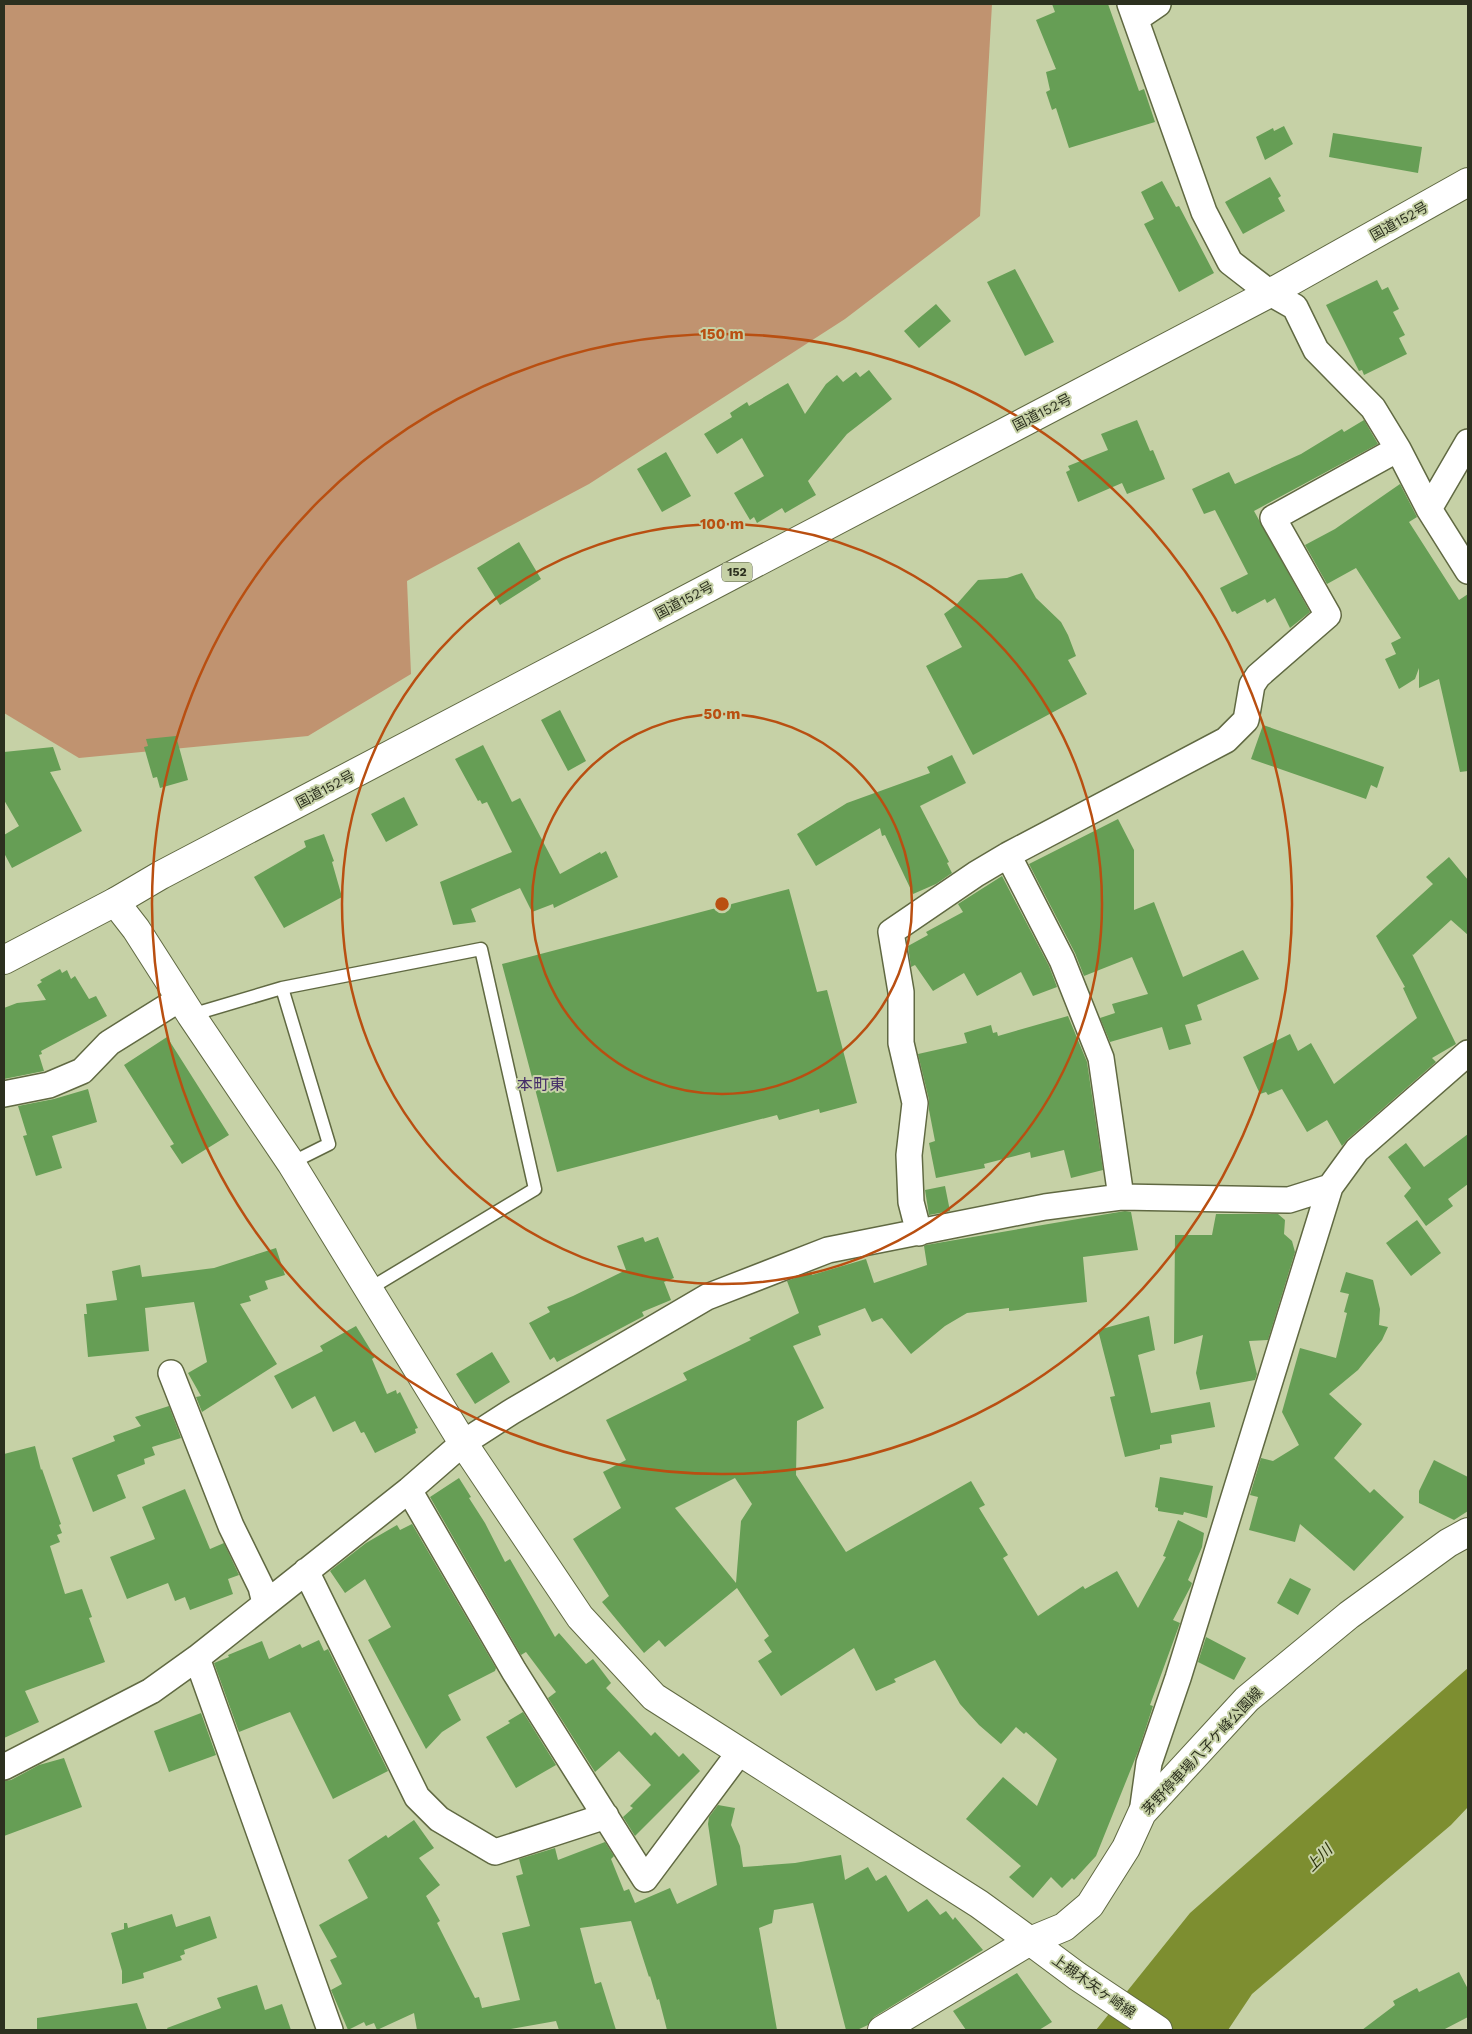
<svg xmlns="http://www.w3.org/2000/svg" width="1472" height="2034" viewBox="0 0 1472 2034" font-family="'Work Sans','Noto Sans JP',sans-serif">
  <rect width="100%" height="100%" fill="#c6d1a6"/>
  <path fill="#c09370" d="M 4,4 L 992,4 L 980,216 L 845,319 L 589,484 L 407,581 L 411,674 L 308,736 L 79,758 L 4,713 Z"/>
  <path fill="#7d8e30" d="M 1468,1668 L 1468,1807 L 1451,1825 L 1252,1994 L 1228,2030 L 1096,2030 L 1190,1913 Z"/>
  <path fill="#669e55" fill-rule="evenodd" d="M 1052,4 L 1108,4 L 1139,91 L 1144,89 L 1155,122 L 1069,148 L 1056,108 L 1052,110 L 1046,92 L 1050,90 L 1046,72 L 1056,69 L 1036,20 L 1055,12 Z
    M 1284,126 L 1293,144 L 1265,160 L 1256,137 L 1273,128 L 1274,131 Z
    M 1333,133 L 1422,147 L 1418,173 L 1329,157 Z
    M 1270,177 L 1281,196 L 1278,198 L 1285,211 L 1243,234 L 1225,202 Z
    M 1162,181 L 1176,207 L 1179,206 L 1214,273 L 1179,292 L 1144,224 L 1154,219 L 1141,192 Z
    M 1015,269 L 1054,342 L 1025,356 L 987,282 Z
    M 1377,280 L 1382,290 L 1388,287 L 1399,309 L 1393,312 L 1405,335 L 1399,338 L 1407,354 L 1364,375 L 1362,370 L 1359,371 L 1326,305 Z
    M 936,304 L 951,321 L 919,348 L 904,331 Z
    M 869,370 L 892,399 L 847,434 L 808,481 L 816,495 L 785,513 L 782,508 L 757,523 L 754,517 L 750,520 L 734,493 L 764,476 L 742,438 L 717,454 L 704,434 L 732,417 L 730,413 L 747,402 L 749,406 L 788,383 L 805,414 L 826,384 L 837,375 L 843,382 L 856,372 L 860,377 Z
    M 1137,420 L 1150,451 L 1153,450 L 1165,479 L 1127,494 L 1122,483 L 1078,502 L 1066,472 L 1070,470 L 1068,466 L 1108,450 L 1101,434 Z
    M 1364,420 L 1378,444 L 1254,511 L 1310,612 L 1290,628 L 1275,598 L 1267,603 L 1265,599 L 1237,614 L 1235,611 L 1232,612 L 1220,588 L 1248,574 L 1215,510 L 1204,514 L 1192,489 L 1229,472 L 1235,484 L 1301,454 L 1342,429 L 1344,432 Z
    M 666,452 L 691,496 L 662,512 L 637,469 Z
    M 1400,484 L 1417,517 L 1409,522 L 1459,600 L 1468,594 L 1468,771 L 1460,772 L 1439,679 L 1419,688 L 1419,668 L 1415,679 L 1399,689 L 1385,659 L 1396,654 L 1391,643 L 1401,638 L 1356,568 L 1327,584 L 1305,545 L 1335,529 Z
    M 519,542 L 541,579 L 500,605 L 477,568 Z
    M 1022,573 L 1036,598 L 1061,622 L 1068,635 L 1076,656 L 1068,660 L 1087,694 L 973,755 L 926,666 L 962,647 L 944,614 L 956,605 L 978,580 L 1007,578 Z
    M 560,710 L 586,761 L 568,771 L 541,720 Z
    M 1263,725 L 1384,767 L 1377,788 L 1371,785 L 1366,799 L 1251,759 Z
    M 176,736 L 188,780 L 160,788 L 157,777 L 153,778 L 144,747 L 148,746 L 146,739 Z
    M 483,745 L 512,802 L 520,798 L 560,874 L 600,852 L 601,854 L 606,851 L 618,877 L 554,908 L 553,904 L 532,912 L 520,888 L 471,909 L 476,922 L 453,925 L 440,882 L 512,852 L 487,802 L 482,804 L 480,800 L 478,801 L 455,759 Z
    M 53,747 L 61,770 L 50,772 L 82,831 L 12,868 L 4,853 L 4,835 L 19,826 L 4,800 L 4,752 Z
    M 952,755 L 966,783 L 920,806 L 949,862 L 947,863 L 952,873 L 936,884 L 913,894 L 885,835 L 882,836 L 880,828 L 816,866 L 797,834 L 847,803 L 930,773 L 927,767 Z
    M 404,797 L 418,825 L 386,842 L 371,814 Z
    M 1118,819 L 1134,850 L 1134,910 L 1154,902 L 1183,977 L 1243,950 L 1259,979 L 1197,1005 L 1202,1020 L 1185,1025 L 1191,1044 L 1169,1050 L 1162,1027 L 1110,1042 L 1100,1018 L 1115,1013 L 1112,1004 L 1148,994 L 1132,957 L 1084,976 L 1075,953 L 1029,864 Z
    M 324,834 L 334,861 L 332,862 L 342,897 L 284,928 L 254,877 L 306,847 L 304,841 Z
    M 1449,857 L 1468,880 L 1468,935 L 1451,920 L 1413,955 L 1412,954 L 1456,1044 L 1432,1058 L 1436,1062 L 1348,1139 L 1342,1146 L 1327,1120 L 1307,1132 L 1282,1089 L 1268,1095 L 1266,1092 L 1260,1094 L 1243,1057 L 1290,1034 L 1298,1051 L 1311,1043 L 1334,1084 L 1417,1018 L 1403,988 L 1405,987 L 1376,936 L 1433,884 L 1426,877 Z
    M 1002,876 L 1049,966 L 1057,987 L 1033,996 L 1021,972 L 977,996 L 964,973 L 933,991 L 915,965 L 911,967 L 908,946 L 928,935 L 926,932 L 963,912 L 958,904 Z
    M 789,889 L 817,992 L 827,990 L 857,1103 L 820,1113 L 819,1109 L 779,1120 L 777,1115 L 557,1172 L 502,964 Z
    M 60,969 L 62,973 L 67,970 L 71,979 L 75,976 L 89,999 L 96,996 L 107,1016 L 41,1051 L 42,1054 L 39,1055 L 44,1071 L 4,1079 L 4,1008 L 17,1003 L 46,1000 L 37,985 L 42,982 L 40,980 Z
    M 1068,1016 L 1087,1062 L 1103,1170 L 1071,1178 L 1064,1150 L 1031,1158 L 1030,1152 L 984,1164 L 985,1168 L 936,1178 L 929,1143 L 935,1141 L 929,1110 L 929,1100 L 918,1054 L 967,1043 L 964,1033 L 991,1025 L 993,1033 L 997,1032 L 998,1036 Z
    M 167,1037 L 229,1135 L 182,1164 L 170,1146 L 174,1144 L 124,1065 Z
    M 88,1089 L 97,1122 L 52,1136 L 62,1168 L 36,1176 L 23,1136 L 27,1135 L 18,1106 L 54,1099 Z
    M 1468,1134 L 1468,1184 L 1448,1199 L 1453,1206 L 1426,1226 L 1404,1196 L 1411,1188 L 1388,1157 L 1406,1143 L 1424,1167 Z
    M 945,1186 L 950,1211 L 929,1215 L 925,1190 Z
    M 1125,1211 L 1131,1212 L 1138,1250 L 1083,1257 L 1087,1302 L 1009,1311 L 1009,1308 L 967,1313 L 945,1326 L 911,1354 L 882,1318 L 872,1322 L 865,1308 L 818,1326 L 821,1335 L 793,1346 L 824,1408 L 797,1421 L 796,1475 L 846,1552 L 971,1481 L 985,1505 L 979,1508 L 1008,1555 L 1003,1558 L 1038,1616 L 1083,1586 L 1085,1589 L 1117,1571 L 1138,1608 L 1166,1557 L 1163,1556 L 1178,1520 L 1204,1533 L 1202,1547 L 1188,1580 L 1192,1583 L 1191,1586 L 1173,1620 L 1180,1623 L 1150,1705 L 1153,1706 L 1139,1749 L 1096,1856 L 1074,1880 L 1072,1878 L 1062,1888 L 1051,1877 L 1033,1898 L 1009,1877 L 1021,1866 L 966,1819 L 1003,1777 L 1037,1806 L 1057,1759 L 1026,1732 L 1024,1734 L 1016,1727 L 1001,1744 L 979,1725 L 960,1704 L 935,1660 L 894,1679 L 896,1682 L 876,1691 L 854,1648 L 781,1696 L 758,1661 L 772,1652 L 764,1640 L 769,1636 L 737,1588 L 665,1647 L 659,1640 L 644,1653 L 602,1602 L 609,1596 L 573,1539 L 621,1508 L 603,1472 L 626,1460 L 606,1420 L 687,1380 L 683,1373 L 751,1340 L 749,1338 L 799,1313 L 787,1281 L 811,1272 L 812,1275 L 866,1259 L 874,1283 L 927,1265 L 924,1246 L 926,1245 ZM 735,1478 L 752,1504 L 741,1521 L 736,1583 L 675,1508 Z
    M 1216,1214 L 1278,1214 L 1285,1220 L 1284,1234 L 1292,1241 L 1295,1252 L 1268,1340 L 1249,1341 L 1257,1374 L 1255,1380 L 1200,1390 L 1196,1373 L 1203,1335 L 1174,1344 L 1175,1235 L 1212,1235 Z
    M 1417,1220 L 1441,1253 L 1411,1276 L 1386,1243 Z
    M 643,1237 L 645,1242 L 658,1237 L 674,1278 L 664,1282 L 671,1300 L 642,1312 L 644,1316 L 557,1362 L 554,1357 L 550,1360 L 529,1323 L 550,1312 L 547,1307 L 573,1296 L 626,1270 L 617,1246 Z
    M 276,1248 L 285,1275 L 265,1281 L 268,1289 L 249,1296 L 251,1301 L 240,1304 L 277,1364 L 202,1412 L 196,1397 L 201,1396 L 188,1373 L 207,1362 L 194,1302 L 145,1308 L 149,1351 L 88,1357 L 84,1314 L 87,1314 L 86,1304 L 117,1300 L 112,1271 L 140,1265 L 142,1277 L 214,1268 Z
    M 1346,1272 L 1373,1280 L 1380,1309 L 1379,1325 L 1388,1327 L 1382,1340 L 1358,1370 L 1329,1394 L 1362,1424 L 1334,1458 L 1370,1493 L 1374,1489 L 1404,1517 L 1354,1571 L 1300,1524 L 1295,1542 L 1249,1530 L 1258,1497 L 1250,1495 L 1261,1458 L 1273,1461 L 1299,1445 L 1282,1412 L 1300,1348 L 1336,1358 L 1347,1313 L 1344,1312 L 1349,1294 L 1340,1292 Z
    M 1149,1316 L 1155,1350 L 1138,1355 L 1151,1413 L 1210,1402 L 1215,1427 L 1171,1435 L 1172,1443 L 1160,1445 L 1160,1449 L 1125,1457 L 1110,1397 L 1115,1396 L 1098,1330 Z
    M 356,1326 L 375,1357 L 372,1359 L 387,1394 L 396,1390 L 397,1394 L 400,1392 L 418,1428 L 415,1429 L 416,1433 L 375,1453 L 364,1432 L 361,1433 L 355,1421 L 333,1432 L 315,1396 L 292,1409 L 274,1376 L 323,1351 L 320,1346 Z
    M 492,1352 L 510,1382 L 475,1404 L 456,1374 Z
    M 169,1406 L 181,1438 L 152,1447 L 155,1455 L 144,1459 L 145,1464 L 117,1475 L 126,1498 L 93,1512 L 72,1458 L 115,1441 L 113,1436 L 141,1426 L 135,1417 Z
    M 35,1446 L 41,1470 L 42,1469 L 61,1524 L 59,1525 L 62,1533 L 57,1535 L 60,1542 L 50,1546 L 65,1594 L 82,1589 L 92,1617 L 89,1618 L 105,1662 L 25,1691 L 39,1722 L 4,1738 L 4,1454 Z
    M 1434,1460 L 1468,1477 L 1468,1511 L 1454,1520 L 1419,1503 L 1419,1491 Z
    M 1160,1477 L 1213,1486 L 1207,1518 L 1184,1512 L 1183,1515 L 1158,1511 L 1158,1508 L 1155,1507 Z
    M 459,1478 L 471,1497 L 469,1498 L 485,1523 L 505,1562 L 510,1559 L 555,1637 L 559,1633 L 586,1664 L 593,1659 L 611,1683 L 606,1688 L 651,1736 L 655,1732 L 679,1757 L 683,1753 L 700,1771 L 635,1836 L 623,1817 L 633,1808 L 630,1806 L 651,1785 L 619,1751 L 595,1772 L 548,1698 L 556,1692 L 526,1652 L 521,1655 L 430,1497 Z
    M 185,1489 L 210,1549 L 224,1543 L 239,1575 L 228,1579 L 233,1594 L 190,1610 L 185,1597 L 175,1601 L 168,1583 L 127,1599 L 110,1557 L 155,1539 L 142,1507 Z
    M 412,1524 L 496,1668 L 495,1671 L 448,1695 L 461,1720 L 442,1732 L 426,1749 L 368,1640 L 391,1627 L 365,1579 L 345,1593 L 330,1571 L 366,1543 L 397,1525 L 400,1530 Z
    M 1290,1578 L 1311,1589 L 1298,1615 L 1277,1603 Z
    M 1206,1637 L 1246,1658 L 1234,1680 L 1198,1662 Z
    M 319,1640 L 324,1651 L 328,1649 L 388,1771 L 333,1799 L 290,1712 L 239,1732 L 214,1663 L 229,1657 L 228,1655 L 262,1641 L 269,1659 L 300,1644 L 302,1648 Z
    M 523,1712 L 556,1765 L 516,1788 L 486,1737 L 510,1723 L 508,1721 Z
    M 201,1713 L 216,1755 L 169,1772 L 154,1731 Z
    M 64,1758 L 82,1807 L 4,1836 L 4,1781 L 11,1780 L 39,1765 Z
    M 718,1805 L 735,1808 L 731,1825 L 740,1846 L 743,1867 L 795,1863 L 841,1855 L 845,1880 L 868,1867 L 876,1881 L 886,1875 L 908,1912 L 927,1899 L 940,1915 L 946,1911 L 953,1920 L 955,1917 L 983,1950 L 874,2017 L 868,2025 L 857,2030 L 846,2030 L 813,1903 L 774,1910 L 772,1923 L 759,1928 L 777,2030 L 667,2030 L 659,1999 L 657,2000 L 650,1976 L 649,1977 L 631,1921 L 580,1928 L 595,1984 L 601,1982 L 616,2030 L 559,2030 L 556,2021 L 505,2030 L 417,2030 L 414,2013 L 377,2030 L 374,2023 L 366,2026 L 364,2022 L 348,2030 L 331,1990 L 342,1984 L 330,1960 L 337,1957 L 319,1925 L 368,1898 L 348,1860 L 386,1835 L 388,1838 L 414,1820 L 434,1848 L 419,1858 L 440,1885 L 426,1896 L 440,1921 L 437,1923 L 475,1998 L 479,1997 L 482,2008 L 520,2000 L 502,1933 L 530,1926 L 516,1876 L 523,1874 L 519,1859 L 555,1848 L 558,1860 L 605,1842 L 614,1856 L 611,1859 L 624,1891 L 629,1889 L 635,1903 L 670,1888 L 677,1904 L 717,1885 L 708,1824 L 709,1817 Z
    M 172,1914 L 176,1927 L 210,1916 L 217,1938 L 184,1950 L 185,1954 L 180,1956 L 182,1960 L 143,1973 L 144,1978 L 122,1984 L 122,1971 L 111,1933 L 124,1929 L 124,1923 L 127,1923 L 128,1928 Z
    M 1459,1972 L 1468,1989 L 1468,2017 L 1443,2030 L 1362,2030 L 1395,2005 L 1393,2001 L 1417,1988 L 1419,1992 Z
    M 1017,1973 L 1052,2022 L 1039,2030 L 966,2030 L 953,2011 Z
    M 257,1985 L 265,2010 L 282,2004 L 291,2030 L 168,2030 L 167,2028 L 221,2008 L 217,1998 Z
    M 137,2003 L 147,2030 L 37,2030 L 37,2018 Z"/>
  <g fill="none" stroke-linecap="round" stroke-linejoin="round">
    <defs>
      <path id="service" d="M 282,988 L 481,949 L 535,1189 L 369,1289
        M 191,1015 L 282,988 L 329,1144 L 291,1163"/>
      <path id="minor" d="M 1130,4 L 1204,212 L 1230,262 L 1270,293 L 1295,307 L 1316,350 L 1373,408 L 1398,449 L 1429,509 L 1468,571
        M 1136,19 L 1158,4
        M 1429,509 L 1468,442
        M 1008,855 L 1062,960 L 1101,1058 L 1121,1197
        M 4,1094 L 49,1085 L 82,1071 L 109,1043 L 181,998
        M 919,1233 L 911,1202 L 909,1155 L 915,1103 L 901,1043 L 901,992 L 891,932 L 976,874 L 1008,855 L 1226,740 L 1246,720 L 1252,685 L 1258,676 L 1328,615 L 1273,518 L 1398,449
        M 171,1373 L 231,1526 L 261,1587 L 265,1603
        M 409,1490 L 514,1671 L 645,1879 L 739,1753
        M 306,1571 L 417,1797 L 439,1819 L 495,1852 L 606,1816
        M 197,1658 L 330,2030
        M 4,1767 L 151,1691 L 197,1658 L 409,1490 L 463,1443 L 511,1412 L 707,1297 L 828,1250 L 1045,1207 L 1121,1197 L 1289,1200 L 1330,1187
        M 1142,1813 L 1149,1763 L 1178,1678 L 1330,1187 L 1357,1150 L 1468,1053"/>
      <path id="tertiary" d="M 115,902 L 136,929 L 191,1015 L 291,1163 L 463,1443 L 580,1617 L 654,1697 L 979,1904 L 1030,1941"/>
      <path id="secondary" d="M 1030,1941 L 1077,1976 L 1158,2030
        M 882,2030 L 1030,1941 L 1064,1927 L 1090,1905 L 1126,1848 L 1142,1813 L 1247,1699 L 1349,1615 L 1448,1543 L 1468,1532"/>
      <path id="trunk" d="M 4,960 L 115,902 L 161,875 L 1270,293 L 1468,182"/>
    </defs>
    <use href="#service" stroke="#606942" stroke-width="15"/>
    <use href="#minor" stroke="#606942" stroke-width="28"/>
    <use href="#tertiary" stroke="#606942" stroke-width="30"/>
    <use href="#secondary" stroke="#606942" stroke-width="30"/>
    <use href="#trunk" stroke="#606942" stroke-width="30"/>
    <use href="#service" stroke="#fff" stroke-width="12"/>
    <use href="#minor" stroke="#fff" stroke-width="25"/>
    <use href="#tertiary" stroke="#fff" stroke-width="28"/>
    <use href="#secondary" stroke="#fff" stroke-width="28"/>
    <use href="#trunk" stroke="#fff" stroke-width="28"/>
  </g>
  <g fill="none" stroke="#b94f11" stroke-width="2.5">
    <circle cx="722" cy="904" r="190"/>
    <circle cx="722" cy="904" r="380"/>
    <circle cx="722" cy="904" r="570"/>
  </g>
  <g text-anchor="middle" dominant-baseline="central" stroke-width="4" stroke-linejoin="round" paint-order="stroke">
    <rect fill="#c6d1a6" stroke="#5a6048" stroke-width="1" x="722" y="562.5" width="30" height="19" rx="4"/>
    <g font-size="12" font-weight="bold" fill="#2c301f">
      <text x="737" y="572">152</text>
    </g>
    <g font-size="14" fill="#2c301f" stroke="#c6d1a6">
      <text transform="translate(1399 221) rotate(-29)">国道152号</text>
      <text transform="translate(1042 412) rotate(-27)">国道152号</text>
      <text transform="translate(684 600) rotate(-28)">国道152号</text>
      <text transform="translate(325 789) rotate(-28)">国道152号</text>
      <text transform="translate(1202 1751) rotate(-47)">茅野停車場八子ケ峰公園線</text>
      <text transform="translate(1094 1986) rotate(35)">上槻木矢ヶ崎線</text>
    </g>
    <g font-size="15" font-style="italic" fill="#2d340c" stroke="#c6d1a6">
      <text transform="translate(1319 1858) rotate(-45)">上川</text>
    </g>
    <g font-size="16" fill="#442d68" stroke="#c6d1a6">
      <text x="541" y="1084">本町東</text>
    </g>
  </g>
  <circle cx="722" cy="904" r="8" fill="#b94f11" stroke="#c6d1a6" stroke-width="2.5"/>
  <g font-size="15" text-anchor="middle" font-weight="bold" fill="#b94f11" stroke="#c6d1a6" stroke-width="4" stroke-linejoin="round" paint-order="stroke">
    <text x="722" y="339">150 m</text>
    <text x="722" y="529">100 m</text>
    <text x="722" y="719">50 m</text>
  </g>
  <rect width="1472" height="2034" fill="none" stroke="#2c301f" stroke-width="10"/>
</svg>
